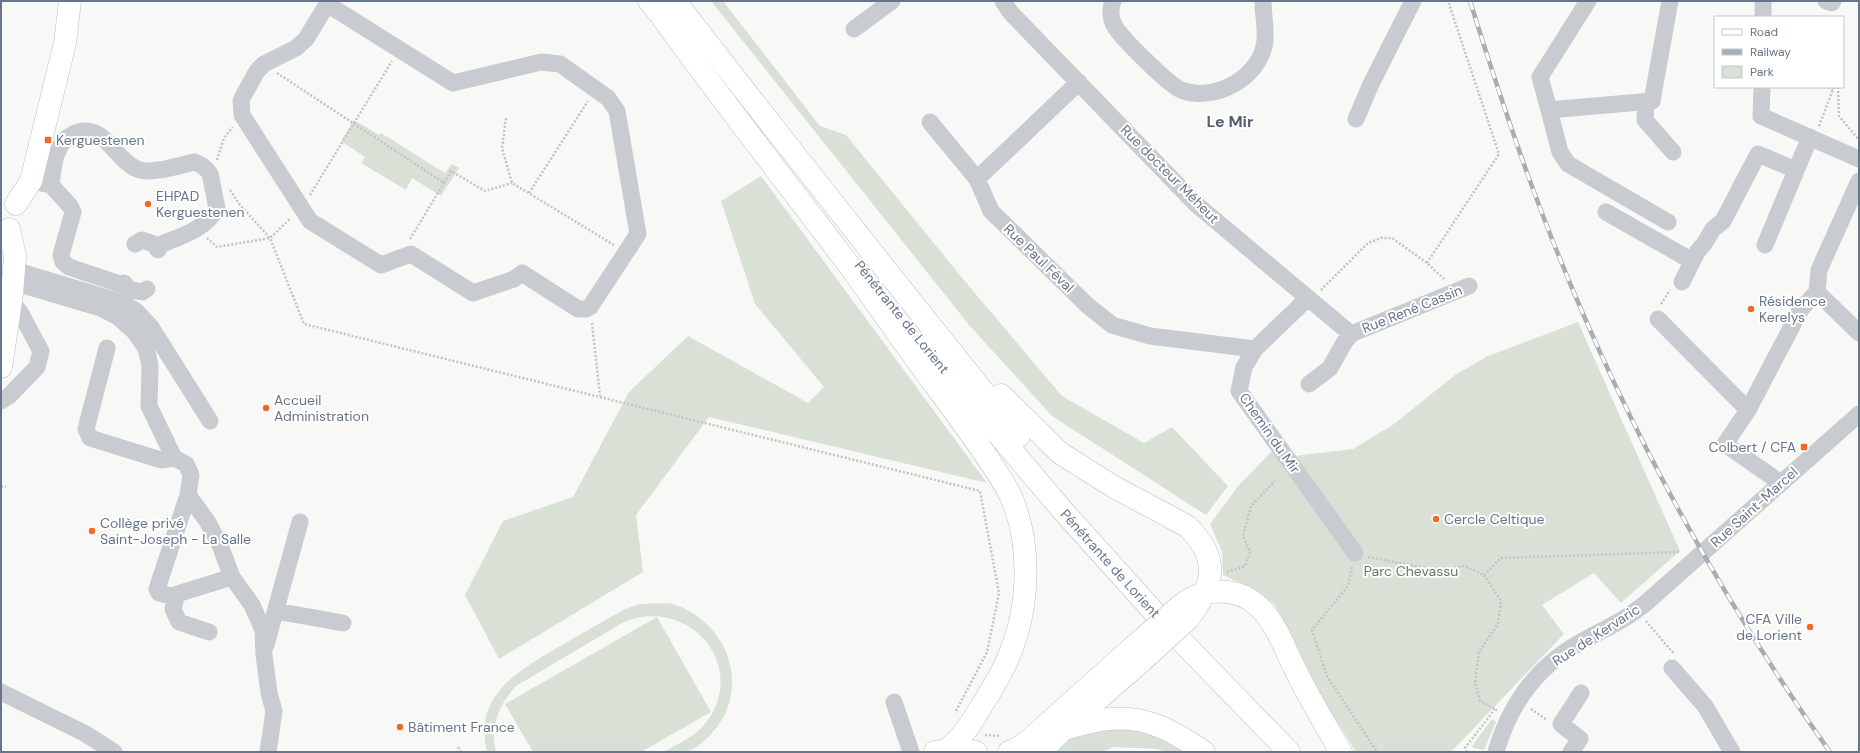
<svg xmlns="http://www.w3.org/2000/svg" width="1860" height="753" viewBox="0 0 1860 753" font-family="'DM Sans',sans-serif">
  <rect width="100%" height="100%" fill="#f8f9f6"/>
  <path fill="#d9e1d7" d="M 711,1 L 723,1 L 820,126 L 846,135 L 963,279 L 1062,396 L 1144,443 L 1172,427 L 1228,486 L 1206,515 L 1052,416 L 969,325 Z
    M 354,120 L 379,135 L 381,133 L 445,173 L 452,164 L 459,168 L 441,196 L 412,178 L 406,190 L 361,163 L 365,157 L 341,141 Z
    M 761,176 L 987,483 L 709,417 L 636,515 L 643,572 L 499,659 L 465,595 L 503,521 L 573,497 L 629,392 L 688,336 L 808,403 L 824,387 L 755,304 L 721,201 Z
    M 1578,322 L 1680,551 L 1621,603 L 1594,573 L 1542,605 L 1564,634 L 1451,752 L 1356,752 L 1321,696 L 1289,630 L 1274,604 L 1251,588 L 1223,575 L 1222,552 L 1210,524 L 1239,485 L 1274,449 L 1294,456 L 1353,449 L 1394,424 L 1455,375 L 1488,356 Z
    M 669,603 C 726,618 754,686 712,733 C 706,740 695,750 685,752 C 678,753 670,752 664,752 C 677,744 694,737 704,725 C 751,668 690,595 624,622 L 516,686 C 499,704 490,727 496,752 L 487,752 C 473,695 518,671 560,646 C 581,634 602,622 623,610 L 639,604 Z
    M 657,617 L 711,712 L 641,752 L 533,752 L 505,704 Z
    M 1492,719 L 1496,722 L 1484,750 L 1473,748 L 1472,746 Z
    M 1120,724 L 1159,732 L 1192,752 L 1167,752 L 1157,749 L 1114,747 L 1102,752 L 1050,752 L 1078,732 Z"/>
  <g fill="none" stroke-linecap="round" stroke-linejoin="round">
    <defs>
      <path id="major" d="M 16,204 L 31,181 L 65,43 L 70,1
        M 1,367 L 12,294 L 15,256 L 9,229
        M 1179,607 C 1201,587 1237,586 1259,607 C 1276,623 1284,647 1294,667 C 1308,696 1325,724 1341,752
        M 1164,623 L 1289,752
        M 1064,729 C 1079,725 1094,720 1110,719 C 1146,715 1175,732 1204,752
        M 935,752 L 959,749 L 976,752
        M 1009,752 L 1015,750 L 1027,742 L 1132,648"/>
      <g id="highway">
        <path d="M 649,1 L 674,31"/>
        <path d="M 675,1 C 788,147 903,292 1019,436"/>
        <path d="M 664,20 C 722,100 783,178 842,256 C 868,290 891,325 916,359 C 937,388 959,417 980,447 C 991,463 1004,481 1012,499 C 1032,547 1029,608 1009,656 C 1003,672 993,687 984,702 C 973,720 964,737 947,749"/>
        <path id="s1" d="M 923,345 L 1063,511 L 1164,623"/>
        <path d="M 1001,395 L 1060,453 L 1114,487 L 1187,526 C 1220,558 1215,583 1189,618"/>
        <path d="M 1040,752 L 1064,729 L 1143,660"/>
      </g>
    </defs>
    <use href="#major" stroke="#bbbec3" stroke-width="23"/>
    <use href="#highway" stroke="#babdc1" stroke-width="23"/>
    <path stroke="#c2c3c6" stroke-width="2.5" stroke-dasharray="2 2" stroke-linecap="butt" d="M 277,73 L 444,183 L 451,171 L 485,191 L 512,183
      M 1828,87 L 1833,89
      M 1838,87 L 1839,116 L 1859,140
      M 506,118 L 502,148 L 512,183 L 614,245
      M 1819,126 L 1834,87
      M 217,160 L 224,138 L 233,127
      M 230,190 L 240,205 L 270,238 L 304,324 L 980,491 L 999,593 L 987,652 L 956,711
      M 529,193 L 588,101
      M 310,195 L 392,61
      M 207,238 L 217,247 L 270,238 L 291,218
      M 410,239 L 444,183
      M 1427,263 L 1499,154 L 1448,1
      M 1321,290 L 1368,243 L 1381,238 L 1392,238 L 1427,263 L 1445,280
      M 1661,304 L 1670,290
      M 592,323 L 600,396
      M 1,486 L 6,487
      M 1368,557 L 1441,571 L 1464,566 L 1484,575 L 1501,601 L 1498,624 L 1479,652 L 1475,683 L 1480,701 L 1497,710
      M 1352,567 L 1348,586 L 1312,630 L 1327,676 L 1377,752
      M 1227,572 L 1245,566 L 1250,552 L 1243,536 L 1251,506 L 1275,481
      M 1484,575 L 1501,558 L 1681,552
      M 1646,621 L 1674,654
      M 1531,709 L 1547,720
      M 985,735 L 1001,736
      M 458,747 L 461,752
      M 1467,752 L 1465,748 L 1495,709"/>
    <path stroke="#c8cbcf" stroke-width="17" d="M 1003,1 L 1011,13 L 1197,205 L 1351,334
      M 1113,1 C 1110,9 1110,17 1114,25 C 1120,37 1169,85 1181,90 C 1215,103 1261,77 1265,41 C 1266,28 1263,14 1263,1
      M 1588,1 L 1540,77 L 1549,110 L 1652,101 L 1670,1
      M 1826,1 L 1832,3 L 1833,1
      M 327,4 L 453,83 L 541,62 L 560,64 L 608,98 L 617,111 L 638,234 L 590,307 L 586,309 L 578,309 L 522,273 L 514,279 L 473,293 L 411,254 L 381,265 L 310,221 L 242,115 L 241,100 L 257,71 L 264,64 L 296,48 L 306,39 L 329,1
      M 1763,17 L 1763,1
      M 854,29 L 892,1
      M 1762,87 L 1761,116 L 1859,159
      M 1646,101 L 1645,120 L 1673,152
      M 1549,110 L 1560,152 L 1568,164 L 1668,222
      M 1356,119 L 1371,84 L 1413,1
      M 930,122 L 977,179 L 991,211 L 1087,305 L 1112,325 L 1150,336 L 1255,349
      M 977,179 L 1079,82
      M 1859,181 L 1819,270 L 1817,292 L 1859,333
      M 41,183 L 51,185 L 70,206 L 73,212 L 61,255 L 63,262 L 69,267 L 126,286
      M 51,185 C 53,166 55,143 73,134 C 105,119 115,163 140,170 C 153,174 181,165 194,162 C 202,164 206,168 210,174 L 217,208 C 206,230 178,237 157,246
      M 1606,212 L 1692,261
      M 135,244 L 142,240 L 154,244 L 158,250
      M 1765,245 L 1810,137
      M 14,270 L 123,303 L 136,311 L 151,327 L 210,421
      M 13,282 L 101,308 L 118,317 L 134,331 L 146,348 L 150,365 L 149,406 L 174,458
      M 1682,282 L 1697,252 L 1704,244 L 1713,229 L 1723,221 L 1758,154 L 1796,170
      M 124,283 L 128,289 L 142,292 L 147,289
      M 1,291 L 5,293 L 11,302 L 20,312 L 41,351 L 37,367 L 9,396 L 1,401
      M 1308,298 L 1255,349 L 1244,367 L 1239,391 L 1355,553
      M 1658,319 L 1748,410
      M 107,348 L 86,429 L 90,438 L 161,460 L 174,458 L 186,464 L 191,475 L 188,495 L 207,521 L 220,545 L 232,577 L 252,605 L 263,630 L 264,655 L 269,693 L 274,711 L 268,752
      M 1309,384 L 1330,368 L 1344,343 L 1351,334 L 1469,286
      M 1781,483 L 1725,444 L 1748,410 L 1801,309 L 1817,292
      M 188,495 L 157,589 L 159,593 L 171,596 L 232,577
      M 177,594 L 173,609 L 179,622 L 209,632
      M 276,611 L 343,623
      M 266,645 L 300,522
      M 1672,668 L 1705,706 L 1732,752
      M 1,692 L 84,733 L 114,752
      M 894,702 L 911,752
      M 1496,752 C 1508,709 1533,672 1571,648 C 1588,637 1607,629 1625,618 C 1632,613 1640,608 1647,602 L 1859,414
      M 1571,752 L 1580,739 L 1561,724 L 1581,693"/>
    <use href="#major" stroke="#fff" stroke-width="22"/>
    <use href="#highway" stroke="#fff" stroke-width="22"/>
    <defs>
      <path id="rail" d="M 1470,1 C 1495,81 1521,161 1552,239 C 1624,421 1717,593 1830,752"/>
    </defs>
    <use href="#rail" stroke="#a8adb4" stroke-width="4.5"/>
    <use href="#rail" stroke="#fff" stroke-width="3" stroke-dasharray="9" stroke-linecap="butt"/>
    <defs>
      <path id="major-bridge" d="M 1132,648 L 1179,607"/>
      <path id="highway-bridge" d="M 1143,660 L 1189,618"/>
    </defs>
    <use href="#major-bridge" stroke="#bbbec3" stroke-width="23" stroke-linecap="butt"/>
    <use href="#highway-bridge" stroke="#babdc1" stroke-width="23" stroke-linecap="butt"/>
    <use href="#major-bridge" stroke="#fff" stroke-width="22"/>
    <use href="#highway-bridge" stroke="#fff" stroke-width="22"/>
  </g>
  <g fill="#ee6b21" stroke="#fff" stroke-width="1.5">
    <rect x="44" y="136" width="8" height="8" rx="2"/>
    <circle cx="148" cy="204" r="4"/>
    <circle cx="1751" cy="309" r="4"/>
    <circle cx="266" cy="408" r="4"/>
    <rect x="1800" y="443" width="8" height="8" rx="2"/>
    <circle cx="1436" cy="519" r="4"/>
    <circle cx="92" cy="531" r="4"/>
    <circle cx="1810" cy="627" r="4"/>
    <circle cx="400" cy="727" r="4"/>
  </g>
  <g text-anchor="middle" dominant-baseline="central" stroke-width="4" stroke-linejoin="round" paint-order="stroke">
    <g font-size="14" fill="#667589" stroke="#fff" text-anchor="start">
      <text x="56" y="140">Kerguestenen</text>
      <text x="156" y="196">EHPAD<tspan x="156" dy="16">Kerguestenen</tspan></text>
      <text x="1759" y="301">Résidence<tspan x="1759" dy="16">Kerelys</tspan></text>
      <text x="274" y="400">Accueil<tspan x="274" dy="16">Administration</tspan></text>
      <text x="1796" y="447" text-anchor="end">Colbert / CFA</text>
      <text x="1444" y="519">Cercle Celtique</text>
      <text x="100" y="523">Collège privé<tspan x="100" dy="16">Saint-Joseph - La Salle</tspan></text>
      <text x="1802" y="619" text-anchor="end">CFA Ville<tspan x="1802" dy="16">de Lorient</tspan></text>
      <text x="408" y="727">Bâtiment France</text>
    </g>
    <g font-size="14" fill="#667589" stroke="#fff">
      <text transform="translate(1170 174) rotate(45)">Rue docteur Méheut</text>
      <text transform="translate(1039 258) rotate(44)">Rue Paul Féval</text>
      <text transform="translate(1412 309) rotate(-22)">Rue René Cassin</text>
      <text transform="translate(902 317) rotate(51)">Pénétrante de Lorient</text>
      <text transform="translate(1270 433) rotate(55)">Chemin du Mir</text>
      <text transform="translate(1754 507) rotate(-42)">Rue Saint-Marcel</text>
      <text stroke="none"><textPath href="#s1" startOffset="288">Pénétrante de Lorient</textPath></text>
      <text transform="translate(1596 635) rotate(-33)">Rue de Kervaric</text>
    </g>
    <g font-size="14" fill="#637a61" stroke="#fff">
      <text x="1411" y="571">Parc Chevassu</text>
    </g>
    <g font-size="16" font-weight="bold" fill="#545f6e" stroke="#fff">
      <text x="1230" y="121">Le Mir</text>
    </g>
  </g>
  <rect width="1860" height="753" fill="none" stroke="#667589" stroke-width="4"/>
  <rect x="1714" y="16" width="130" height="72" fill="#ffffff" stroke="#c2c8d0"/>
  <rect x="1722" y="29" width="20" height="6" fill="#ffffff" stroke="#c2c8d0"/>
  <text x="1750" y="36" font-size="12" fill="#667589">Road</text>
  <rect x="1722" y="49" width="20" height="6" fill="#a8adb4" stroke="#c2c8d0"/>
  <text x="1750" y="56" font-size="12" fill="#667589">Railway</text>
  <rect x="1722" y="66" width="20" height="12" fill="#d9e1d7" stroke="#c2c8d0"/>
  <text x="1750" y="76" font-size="12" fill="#667589">Park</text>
</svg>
